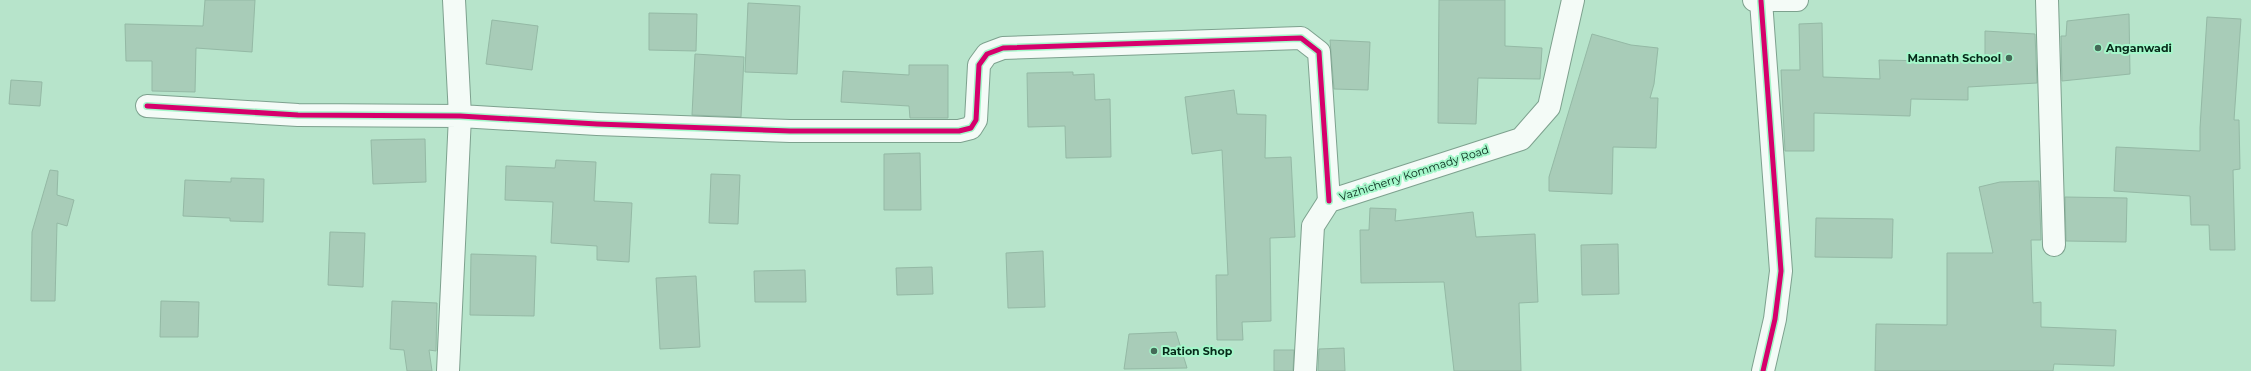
<svg xmlns="http://www.w3.org/2000/svg" width="2251" height="371" viewBox="0 0 2251 371" font-family="Montserrat,sans-serif">
  <rect width="100%" height="100%" fill="#b7e4cb"/>
  <path fill="#a8ccb8" stroke="#94b9a5" d="M 205,0 L 255,0 L 252,52 L 196,48 L 195,92 L 152,91 L 152,61 L 126,61 L 125,24 L 203,26 Z
    M 1439,0 L 1505,0 L 1505,46 L 1542,48 L 1540,79 L 1478,78 L 1476,124 L 1438,123 Z
    M 748,3 L 800,6 L 797,74 L 745,72 Z
    M 649,13 L 697,14 L 696,51 L 649,50 Z
    M 2129,14 L 2130,74 L 2062,81 L 2061,36 L 2066,36 L 2067,21 Z
    M 2207,17 L 2241,19 L 2234,120 L 2239,120 L 2240,169 L 2233,170 L 2235,250 L 2210,250 L 2209,225 L 2191,225 L 2190,196 L 2114,191 L 2116,147 L 2200,151 L 2200,128 Z
    M 492,20 L 538,26 L 532,70 L 486,64 Z
    M 1822,23 L 1823,77 L 1880,79 L 1879,60 L 1985,62 L 1985,31 L 2035,34 L 2037,83 L 1968,87 L 1968,100 L 1911,99 L 1910,116 L 1814,113 L 1814,151 L 1785,151 L 1781,70 L 1800,70 L 1799,24 Z
    M 1592,34 L 1631,45 L 1658,48 L 1654,84 L 1650,98 L 1658,98 L 1656,148 L 1613,147 L 1612,194 L 1549,191 L 1549,177 Z
    M 1330,40 L 1370,42 L 1368,90 L 1334,89 Z
    M 695,54 L 744,57 L 741,117 L 692,115 Z
    M 909,65 L 948,65 L 948,118 L 910,118 L 909,106 L 841,102 L 843,71 L 909,75 Z
    M 1073,72 L 1073,75 L 1094,74 L 1095,100 L 1110,99 L 1111,157 L 1066,158 L 1065,126 L 1028,127 L 1027,73 Z
    M 11,80 L 42,82 L 40,106 L 9,104 Z
    M 1234,90 L 1237,114 L 1266,115 L 1265,158 L 1291,157 L 1295,237 L 1270,238 L 1271,321 L 1242,322 L 1243,340 L 1217,340 L 1216,275 L 1228,275 L 1222,150 L 1192,154 L 1185,97 Z
    M 425,139 L 426,182 L 373,184 L 371,140 Z
    M 920,153 L 921,210 L 884,210 L 884,154 Z
    M 556,160 L 596,162 L 594,201 L 632,203 L 629,262 L 597,260 L 597,246 L 551,243 L 553,202 L 505,200 L 506,166 L 555,168 Z
    M 50,170 L 58,171 L 57,195 L 74,200 L 67,226 L 57,223 L 55,301 L 31,301 L 32,232 Z
    M 711,174 L 740,175 L 738,224 L 709,223 Z
    M 231,178 L 264,179 L 263,222 L 230,221 L 230,218 L 183,216 L 185,180 L 231,182 Z
    M 2039,181 L 2041,240 L 2031,240 L 2033,303 L 2041,302 L 2041,327 L 2116,330 L 2114,366 L 2054,364 L 2053,371 L 1875,371 L 1876,324 L 1947,325 L 1947,253 L 1993,253 L 1979,187 L 2000,182 Z
    M 2065,197 L 2127,198 L 2126,242 L 2066,241 Z
    M 1370,208 L 1396,209 L 1395,221 L 1473,212 L 1476,237 L 1535,234 L 1538,302 L 1519,303 L 1521,371 L 1454,371 L 1444,282 L 1361,283 L 1360,230 L 1369,230 Z
    M 1816,218 L 1893,219 L 1892,258 L 1815,257 Z
    M 330,232 L 365,233 L 363,287 L 328,285 Z
    M 1618,244 L 1619,294 L 1582,295 L 1581,245 Z
    M 1043,251 L 1045,307 L 1008,308 L 1006,253 Z
    M 471,254 L 536,256 L 534,316 L 470,315 Z
    M 932,267 L 933,294 L 897,295 L 896,268 Z
    M 805,270 L 806,302 L 755,302 L 754,271 Z
    M 696,276 L 700,347 L 660,349 L 656,278 Z
    M 161,301 L 199,302 L 198,337 L 160,337 Z
    M 392,301 L 437,303 L 436,351 L 429,350 L 432,371 L 407,371 L 404,350 L 390,349 Z
    M 1176,332 L 1187,368 L 1124,369 L 1129,334 Z
    M 1344,348 L 1345,371 L 1318,371 L 1319,349 Z
    M 1274,350 L 1294,350 L 1293,371 L 1274,371 Z"/>
  <g fill="none" stroke-linecap="round" stroke-linejoin="round">
    <defs>
      <path id="street" d="M 1754,0 L 1797,0
        M 2047,0 L 2054,245
        M 1761,1 L 1781,271 L 1775,319 L 1763,371
        M 147,106 L 298,115 L 460,116 L 597,124 L 790,131 L 959,131 L 971,128 L 976,120 L 979,65 L 987,54 L 1003,48 L 1301,38 L 1319,52 L 1329,201
        M 448,371 L 460,116 L 454,0"/>
      <path id="secondary" d="M 1305,371 L 1313,226 L 1329,201 L 1521,139 L 1549,107 L 1573,0"/>
    </defs>
    <use href="#street" stroke="#7da18e" stroke-width="24"/>
    <use href="#secondary" stroke="#7da18e" stroke-width="24"/>
    <use href="#street" stroke="#f4fbf7" stroke-width="22"/>
    <use href="#secondary" stroke="#f4fbf7" stroke-width="22"/>
    <defs>
      <path id="cycleway" d="M 1761,1 L 1781,271 L 1775,319 L 1763,371
        M 147,106 L 298,115 L 460,116 L 597,124 L 790,131 L 959,131 L 971,128 L 976,120 L 979,65 L 987,54 L 1003,48 L 1301,38 L 1319,52 L 1329,201"/>
    </defs>
    <use href="#cycleway" stroke="#a4f7ca" stroke-width="8"/>
    <use href="#cycleway" stroke="#d6006c" stroke-width="5"/>
  </g>
  <g fill="#446a57" stroke="#a4f7ca" stroke-width="1.5">
    <circle cx="2098" cy="48" r="4"/>
    <circle cx="2009" cy="58" r="4"/>
    <circle cx="1154" cy="351" r="4"/>
  </g>
  <g text-anchor="middle" dominant-baseline="central" stroke-width="4" stroke-linejoin="round" paint-order="stroke">
    <g font-size="11" font-weight="bold" fill="#062919" stroke="#a4f7ca" text-anchor="start">
      <text x="2106" y="48">Anganwadi</text>
      <text x="2001" y="58" text-anchor="end">Mannath School</text>
      <text x="1162" y="351">Ration Shop</text>
    </g>
    <g font-size="11" fill="#062919" stroke="#a4f7ca">
      <text transform="translate(1414 173) rotate(-18)">Vazhicherry Kommady Road</text>
    </g>
  </g>
</svg>
